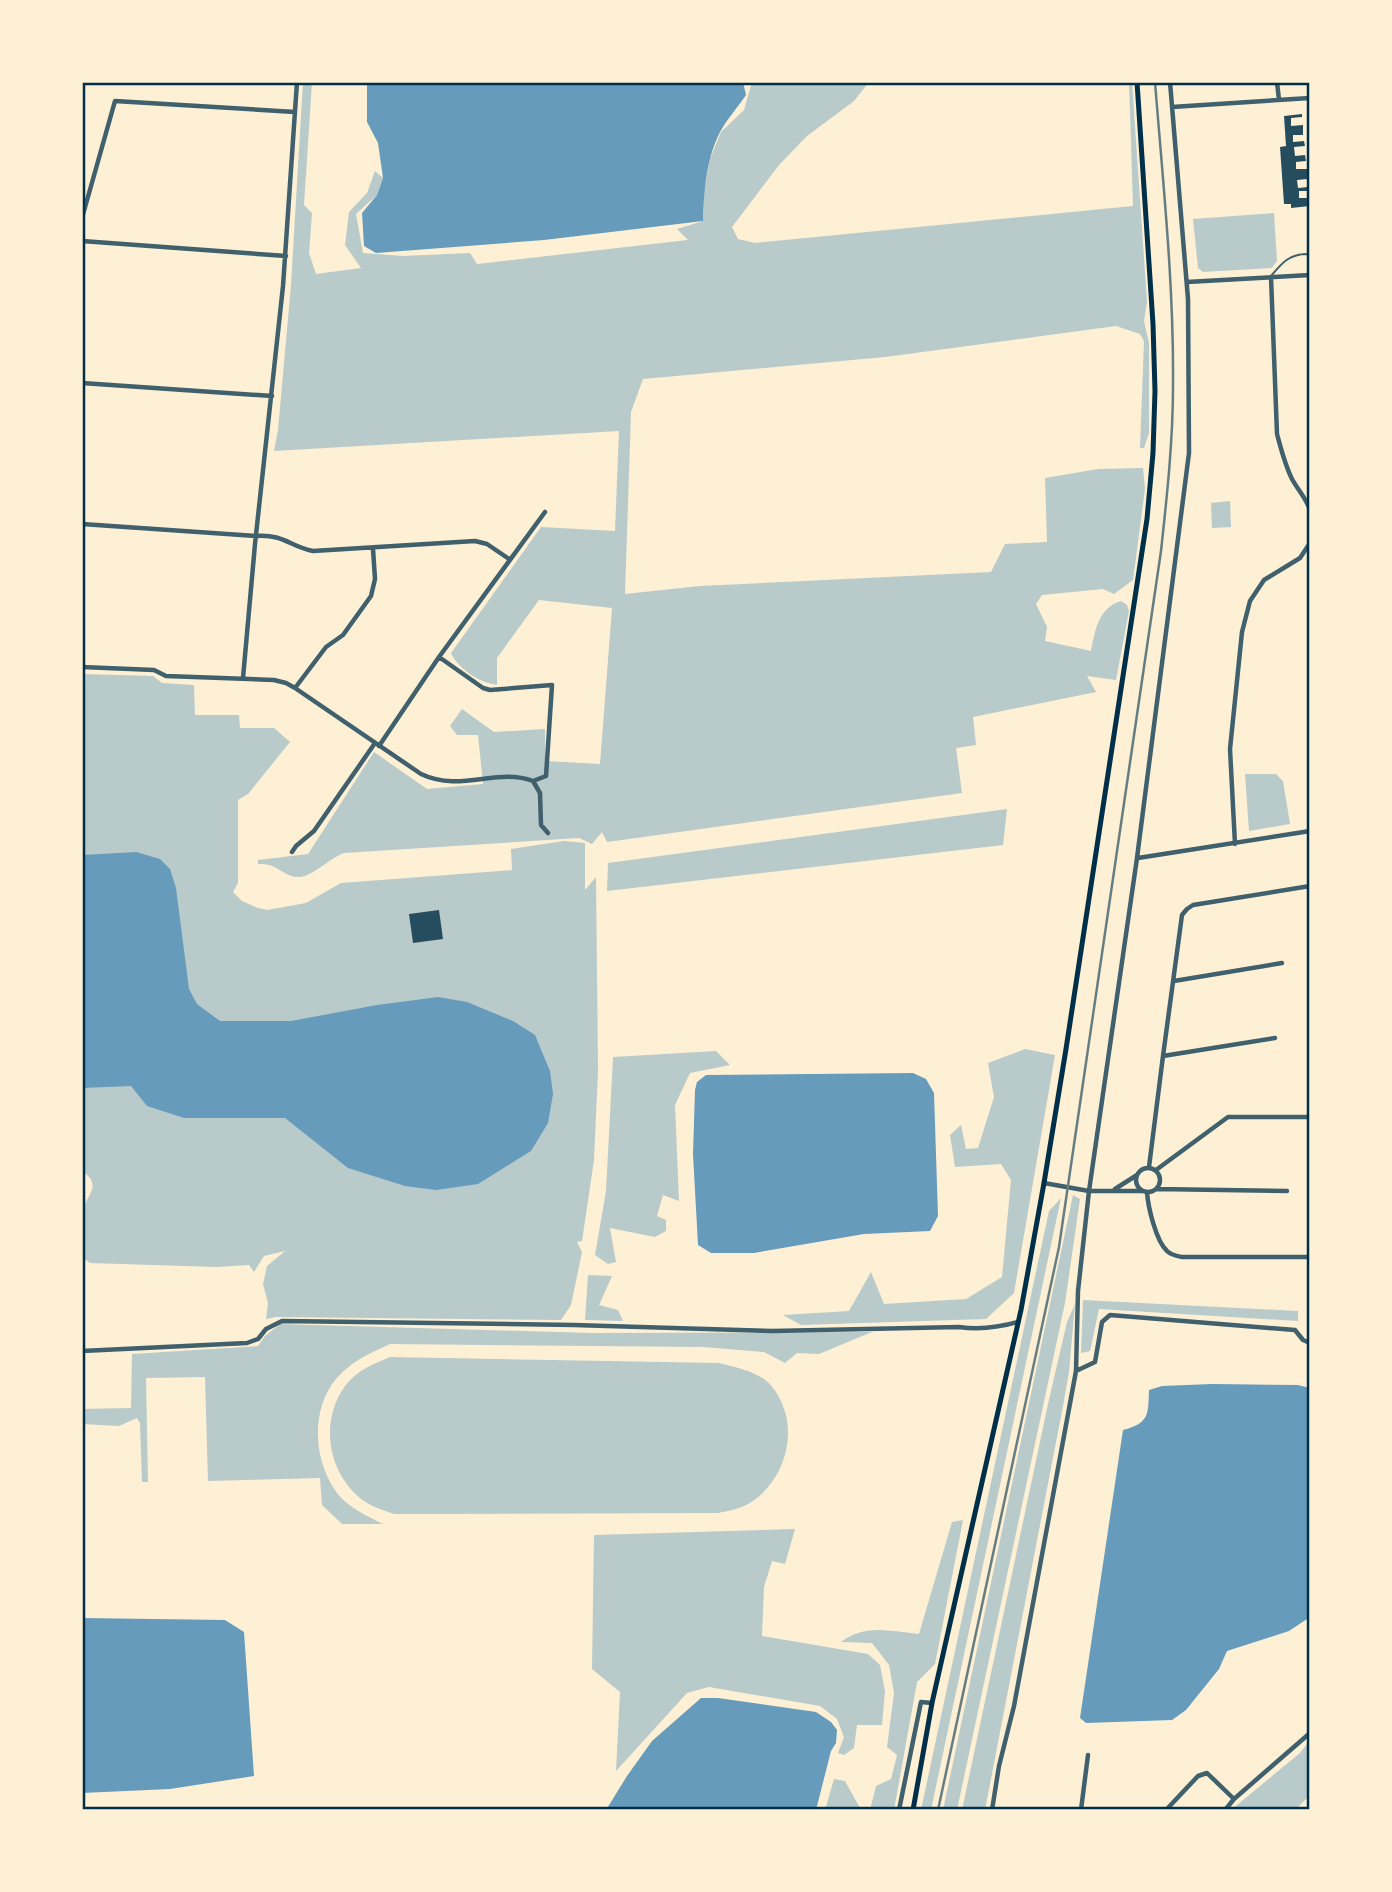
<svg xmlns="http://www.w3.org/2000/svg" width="1392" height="1892" viewBox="0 0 1392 1892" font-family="'Golos Text',sans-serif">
  <rect width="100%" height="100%" fill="#fdf0d5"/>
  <path fill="#b9caca" d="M 303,82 L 312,82 L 304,205 L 312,213 L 309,253 L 316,274 L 361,268 L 345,245 L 349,212 L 367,193 L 375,171 L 383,178 L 377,195 L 356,214 L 363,253 L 403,256 L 470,253 L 477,264 L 688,240 L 677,229 L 703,221 L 704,191 L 710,159 L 721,132 L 744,110 L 752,82 L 869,82 L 854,101 L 807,136 L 779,165 L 732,227 L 738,239 L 755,243 L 1133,206 L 1129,82 L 1132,82 L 1147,302 L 1144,321 L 1149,343 L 1149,433 L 1144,448 L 1140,448 L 1144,341 L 1140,334 L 1116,326 L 885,357 L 643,379 L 631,412 L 625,594 L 700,586 L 991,572 L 1005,544 L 1047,542 L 1045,478 L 1098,469 L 1143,468 L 1145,489 L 1133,580 L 1114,594 L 1103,589 L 1042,595 L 1036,604 L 1047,627 L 1045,641 L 1091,651 C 1095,631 1098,608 1121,601 L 1127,605 L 1129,611 L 1116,680 L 1087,676 L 1096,692 L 973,717 L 976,745 L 956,748 L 962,793 L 607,842 L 602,832 L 592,844 L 579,838 L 344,853 C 330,858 313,876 300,877 C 287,878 280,868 269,865 C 267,864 259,864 258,864 L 258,860 L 308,854 L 374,752 L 427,789 L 483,784 L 478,735 L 457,735 L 450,726 L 462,709 L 494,732 L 545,729 L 545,761 L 600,764 L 612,608 L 539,600 L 497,658 L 497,685 C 479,682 459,670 451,653 L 541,527 L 615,531 L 619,431 L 274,451 L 278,430 L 291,285 Z
    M 1274,213 L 1277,261 L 1272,268 L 1203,272 L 1198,268 L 1193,219 Z
    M 1230,501 L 1231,527 L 1212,528 L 1211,503 Z
    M 82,674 L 153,676 L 162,683 L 194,685 L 195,715 L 239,715 L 240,728 L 274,728 L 290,742 L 248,794 L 238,800 L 238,883 L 233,892 L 242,901 L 258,908 L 267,910 L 306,903 L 341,883 L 512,870 L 511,849 L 564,841 L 585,843 L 585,890 L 596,877 L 598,1071 L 594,1160 L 582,1241 L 577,1242 L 582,1252 L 571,1305 L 561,1320 L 276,1317 L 266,1319 L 268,1303 L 263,1284 L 267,1266 L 285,1251 L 264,1256 L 254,1272 L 249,1265 L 216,1267 L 90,1263 L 82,1257 C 82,1246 80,1221 82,1211 C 87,1195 103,1185 82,1171 Z
    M 1245,774 L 1276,774 L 1283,781 L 1290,824 L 1249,831 Z
    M 1007,809 L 1003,845 L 607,891 L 608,863 Z
    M 1025,1049 L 1055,1055 L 1014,1293 L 986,1319 L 801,1325 L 783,1315 L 849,1311 L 871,1272 L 884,1304 L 966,1299 L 1002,1277 L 1011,1180 L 1001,1164 L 955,1167 L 950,1135 L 961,1125 L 966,1149 L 978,1148 L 994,1097 L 988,1063 Z
    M 716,1051 L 730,1065 L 690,1073 L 675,1105 L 679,1201 L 663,1195 L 657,1216 L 666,1220 L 666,1231 L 655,1237 L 610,1228 L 616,1262 L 608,1264 L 595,1255 L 606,1191 L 613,1057 Z
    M 1073,1195 L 1080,1199 L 1065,1303 L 957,1810 L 943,1810 Z
    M 1061,1198 L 931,1810 L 921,1810 L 1049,1211 Z
    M 588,1275 L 612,1276 L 599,1305 L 618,1310 L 623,1321 L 585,1320 Z
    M 1083,1300 L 1298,1311 L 1298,1321 L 1099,1309 L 1090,1351 L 1081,1353 Z
    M 1075,1304 L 1069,1372 L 1063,1406 L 985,1810 L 962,1810 L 1048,1404 L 1067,1322 Z
    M 280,1324 L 591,1333 L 872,1332 L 819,1354 L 797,1353 L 785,1363 L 764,1352 L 703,1347 L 390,1344 C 370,1353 350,1362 336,1379 C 311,1409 313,1458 335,1490 C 345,1506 367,1516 383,1524 L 342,1524 L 322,1505 L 320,1478 L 208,1481 L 205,1377 L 146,1378 L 148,1482 L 142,1482 L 140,1423 L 137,1418 L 119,1426 L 82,1424 L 82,1409 L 131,1408 L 132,1354 L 258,1346 L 265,1336 Z
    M 390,1357 L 719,1363 C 735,1367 750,1370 764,1379 C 776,1388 782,1401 786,1415 C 794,1450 777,1490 744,1506 C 735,1510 727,1511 718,1513 L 394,1514 C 383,1510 369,1506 360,1498 C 327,1470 320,1421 345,1386 C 356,1371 373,1364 390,1357 Z
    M 963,1520 L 935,1664 L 917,1682 L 894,1810 L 870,1810 L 876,1786 L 891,1779 L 897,1755 L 887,1747 L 894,1693 L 889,1665 L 872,1643 L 841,1642 C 865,1624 890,1631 919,1634 L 952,1522 Z
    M 795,1529 L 785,1564 L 772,1561 L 764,1587 L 762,1636 L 868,1654 L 880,1665 L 885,1691 L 882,1725 L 857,1725 L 854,1748 L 844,1755 L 838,1753 L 844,1737 L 837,1719 L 820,1706 L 709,1687 L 687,1693 L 616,1771 L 620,1692 L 592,1669 L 594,1535 Z
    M 1310,1740 L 1310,1795 L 1295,1810 L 1231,1810 L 1300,1753 Z
    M 834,1779 L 845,1781 L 861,1810 L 825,1810 Z"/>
  <path fill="#669bbc" d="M 367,82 L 743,82 L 746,95 C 738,107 727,119 720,132 C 706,160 704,191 703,221 L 544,240 L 376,253 L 364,246 L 362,213 L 377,195 L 383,178 L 378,143 L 367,122 Z
    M 136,852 L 160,859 L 170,869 L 176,888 L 189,989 L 197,1004 L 220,1021 L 291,1021 L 377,1005 L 438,997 L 467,1002 L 513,1021 L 535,1035 L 550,1071 L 553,1094 L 548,1123 L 531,1151 L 478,1184 L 436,1190 L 405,1186 L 348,1168 L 285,1118 L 184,1118 L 147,1106 L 131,1086 L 82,1088 L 82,855 Z
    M 913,1073 L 926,1079 L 934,1093 L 938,1216 L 930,1231 L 864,1234 L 754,1253 L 711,1253 L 698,1245 L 693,1154 L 695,1090 L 697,1082 L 706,1075 Z
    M 1212,1384 L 1298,1385 L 1310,1388 L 1310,1617 L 1289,1631 L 1227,1651 L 1219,1669 L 1186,1710 L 1172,1720 L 1086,1723 L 1080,1718 L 1123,1430 C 1150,1423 1148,1414 1149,1390 L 1162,1386 Z
    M 82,1618 L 225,1620 L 244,1632 L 254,1776 L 170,1789 L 82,1793 Z
    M 701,1698 L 718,1698 L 816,1712 L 831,1722 L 837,1730 L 836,1743 L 831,1751 L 816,1810 L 606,1810 L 627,1776 L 652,1741 Z"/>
  <path fill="#264d5e" d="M 1302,114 L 1302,117 L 1291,118 L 1291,126 L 1303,125 L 1303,135 L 1293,135 L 1293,142 L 1304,141 L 1305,146 L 1294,147 L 1295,156 L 1305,155 L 1306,161 L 1296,162 L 1296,169 L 1307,169 L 1307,179 L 1297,180 L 1298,188 L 1308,187 L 1308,191 L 1299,191 L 1299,198 L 1310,198 L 1310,206 L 1291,208 L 1291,204 L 1284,204 L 1280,147 L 1286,146 L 1284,116 Z
    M 439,910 L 443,939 L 413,943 L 409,914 Z"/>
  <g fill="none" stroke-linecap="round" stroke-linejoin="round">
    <path stroke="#3f606c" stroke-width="2" d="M 1271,276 C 1282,263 1289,254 1307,254 L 1310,256"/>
    <path stroke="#3f606c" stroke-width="4.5" d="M 1277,82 L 1279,100
      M 1172,107 L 1310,98
      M 82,218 L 115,101 L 295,112
      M 82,241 L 286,256
      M 1271,277 L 1277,434 C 1281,449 1285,465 1292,479 C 1298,490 1306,498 1310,510
      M 1187,282 L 1310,275
      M 82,383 L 272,396
      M 82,524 L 256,536 C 284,534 289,546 313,551 L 475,541 L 487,544 L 509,559
      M 82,667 L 154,670 L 166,676 L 274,680 L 286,683 L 295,688 L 421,774 C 461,793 497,767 533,781 L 546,776 L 552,685 L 490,690 L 483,688 L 439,657
      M 243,678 L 255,544 L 283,286 L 297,82
      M 295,688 L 326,647 L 343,635 L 371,596 L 375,579 L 373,549
      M 379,746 L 439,657 L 545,512
      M 533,781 L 540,793 L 541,825 L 548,833
      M 1235,844 L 1230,749 L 1242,632 L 1250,601 L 1264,580 L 1300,558 L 1310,543
      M 292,852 L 296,846 L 314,831 L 375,743
      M 1138,858 L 1310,831
      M 1174,981 L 1282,963
      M 1275,1038 L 1163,1056 L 1182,915 L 1187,909 L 1193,905 L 1310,886
      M 1149,1167 L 1163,1056
      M1136 1180a12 12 0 1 1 24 0a12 12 0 1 1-24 0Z
      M 1156,1170 L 1228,1117 L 1310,1117
      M 1044,1183 L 1089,1191 L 1142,1191
      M 1115,1189 L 1137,1175
      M 1156,1189 L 1287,1191
      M 1147,1192 C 1148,1207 1156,1241 1167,1251 C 1171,1255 1177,1256 1182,1257 L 1310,1257
      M 82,1351 L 247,1343 L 258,1339 L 266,1329 L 282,1321 L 574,1325 L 773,1331 L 959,1327 C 980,1330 997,1328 1018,1322
      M 1076,1371 L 1095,1362 L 1102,1322 L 1110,1315 L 1295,1330 L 1303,1340 L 1310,1343
      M 899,1810 L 921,1702 L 932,1703
      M 992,1810 L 999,1766 L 1014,1706 L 1076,1371 L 1078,1291 L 1089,1191 L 1137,858 L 1189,453 L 1188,299 L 1170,82
      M 1081,1810 L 1088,1755
      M 1166,1810 L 1198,1776 L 1207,1773 L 1234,1799
      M 1225,1810 L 1234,1799 L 1310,1733"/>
    <path stroke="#003049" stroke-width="5" d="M 913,1810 L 932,1703 L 1021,1310 L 1044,1183 L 1066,1049 L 1147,519 L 1153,453 L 1155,391 L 1153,324 L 1137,82"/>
    <path stroke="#657d81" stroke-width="2.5" d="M 938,1810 L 1059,1247 L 1161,551 C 1167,496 1173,441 1173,386 C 1174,285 1163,183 1155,82"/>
  </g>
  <rect width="1392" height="1892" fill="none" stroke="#fdf0d5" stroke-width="168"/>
  <rect x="84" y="84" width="1224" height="1724" fill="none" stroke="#003049" stroke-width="2.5"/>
</svg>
